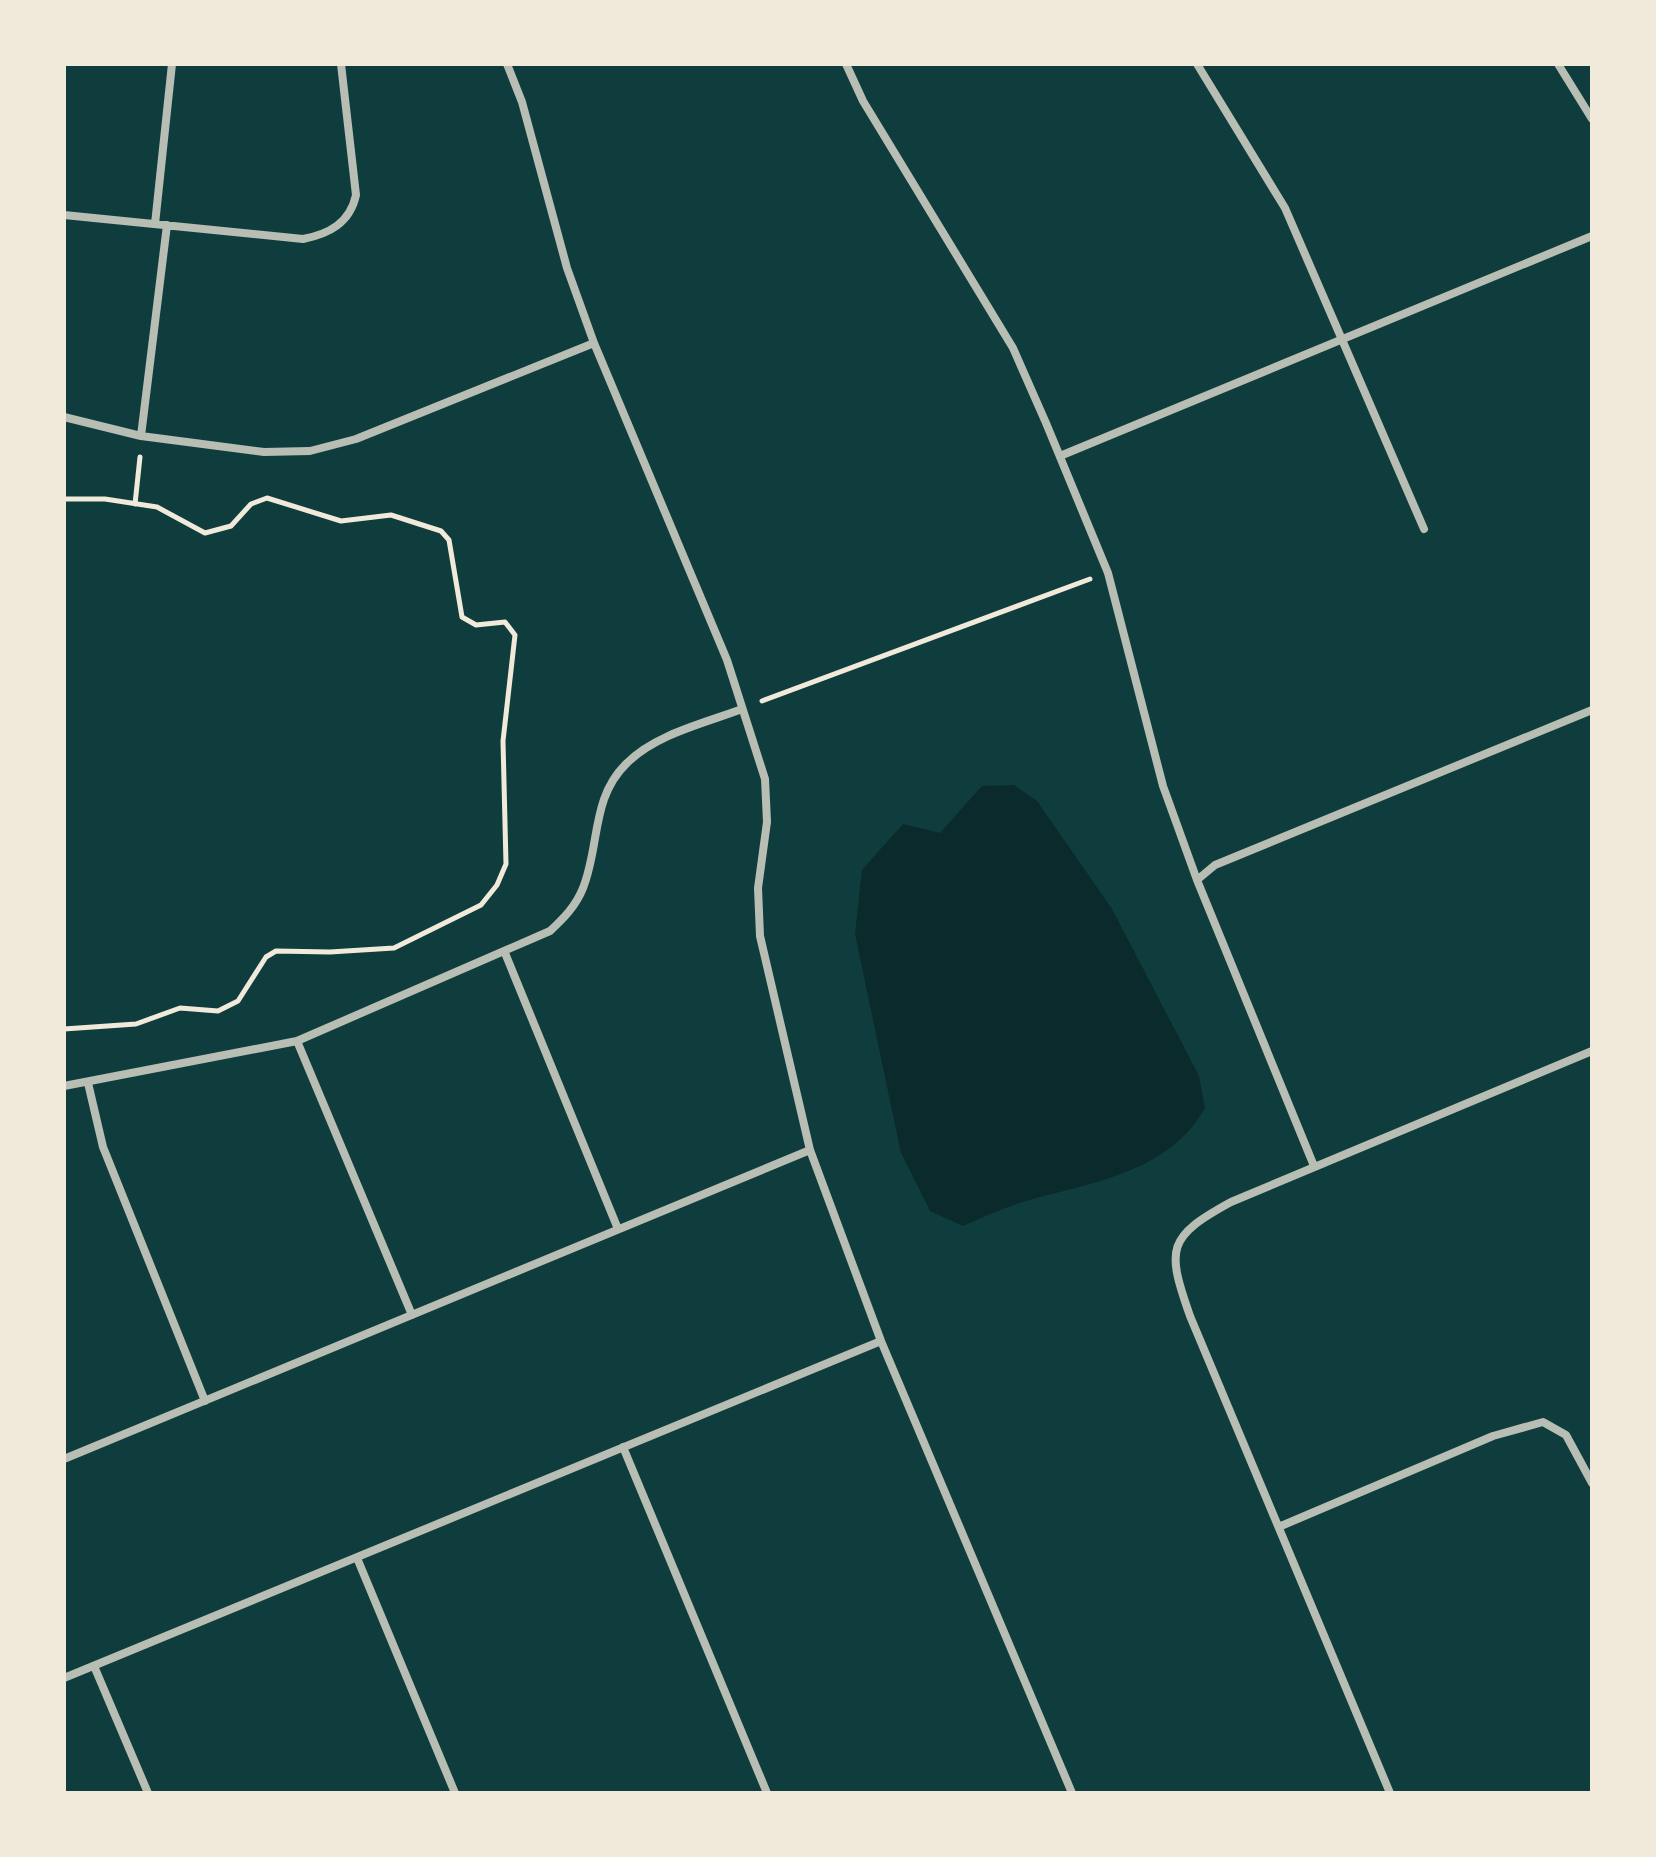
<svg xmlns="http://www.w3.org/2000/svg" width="1656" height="1857" viewBox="0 0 1656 1857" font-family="'PT Serif',serif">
  <rect width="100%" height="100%" fill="#0f3d3e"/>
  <path fill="#0a2a2b" d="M 1014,785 L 1037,801 L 1112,909 L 1199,1076 L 1205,1108 C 1168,1173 1093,1182 1026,1201 C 1005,1207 984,1217 963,1226 L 930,1211 L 901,1153 L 855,934 L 862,870 L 903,824 L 940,833 L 982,786 Z"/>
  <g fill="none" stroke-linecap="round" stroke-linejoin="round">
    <path stroke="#f1e9da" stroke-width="5" d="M 64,499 L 105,499 L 157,507 L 205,533 L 231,526 L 251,504 L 267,498 L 341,521 L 391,515 L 441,531 L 449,540 L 462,617 L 476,625 L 505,622 L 515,635 L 503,741 L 506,864 L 497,885 L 481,905 L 394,948 L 330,952 L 276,951 L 266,957 L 238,1001 L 218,1011 L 180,1008 L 136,1024 L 64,1029
      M 135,504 L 140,457
      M 762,701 L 1090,579"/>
    <path stroke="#b8beb3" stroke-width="8" d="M 507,64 L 522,102 L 567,268 L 594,343 L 727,660 L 765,779 L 767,822 L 758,888 L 760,936 L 810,1150 L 881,1341 L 1072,1793
      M 846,64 L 863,101 L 1013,348 L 1046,423 L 1108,573 L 1163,786 L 1197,880
      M 1197,64 L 1285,208 L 1424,529
      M 1558,64 L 1592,119
      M 64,215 L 303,239 C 329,234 350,223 356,195 L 341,64
      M 155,224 L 172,64
      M 64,417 L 141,436 L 264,452 L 310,451 L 356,439 L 594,343
      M 141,436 L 167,225
      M 1060,456 L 1592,236
      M 505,953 L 618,1229
      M 297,1041 L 412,1315
      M 88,1083 L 103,1147 L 205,1401
      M 64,1086 L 297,1041 L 550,931 C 563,919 576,906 583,888 C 600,846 591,797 627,763 C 656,734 705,723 742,709
      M 1314,1166 L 1197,880 L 1215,865 L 1592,710
      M 623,1447 L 767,1793
      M 64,1459 L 810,1150
      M 1281,1526 L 1493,1436 L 1543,1422 L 1566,1435 L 1592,1483
      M 357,1558 L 455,1793
      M 94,1666 L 148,1793
      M 64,1678 L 881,1341
      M 1390,1793 L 1190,1316 C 1166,1248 1167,1237 1231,1202 L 1592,1051"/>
  </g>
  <rect width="1656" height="1857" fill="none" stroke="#f1e9da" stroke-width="132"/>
</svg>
